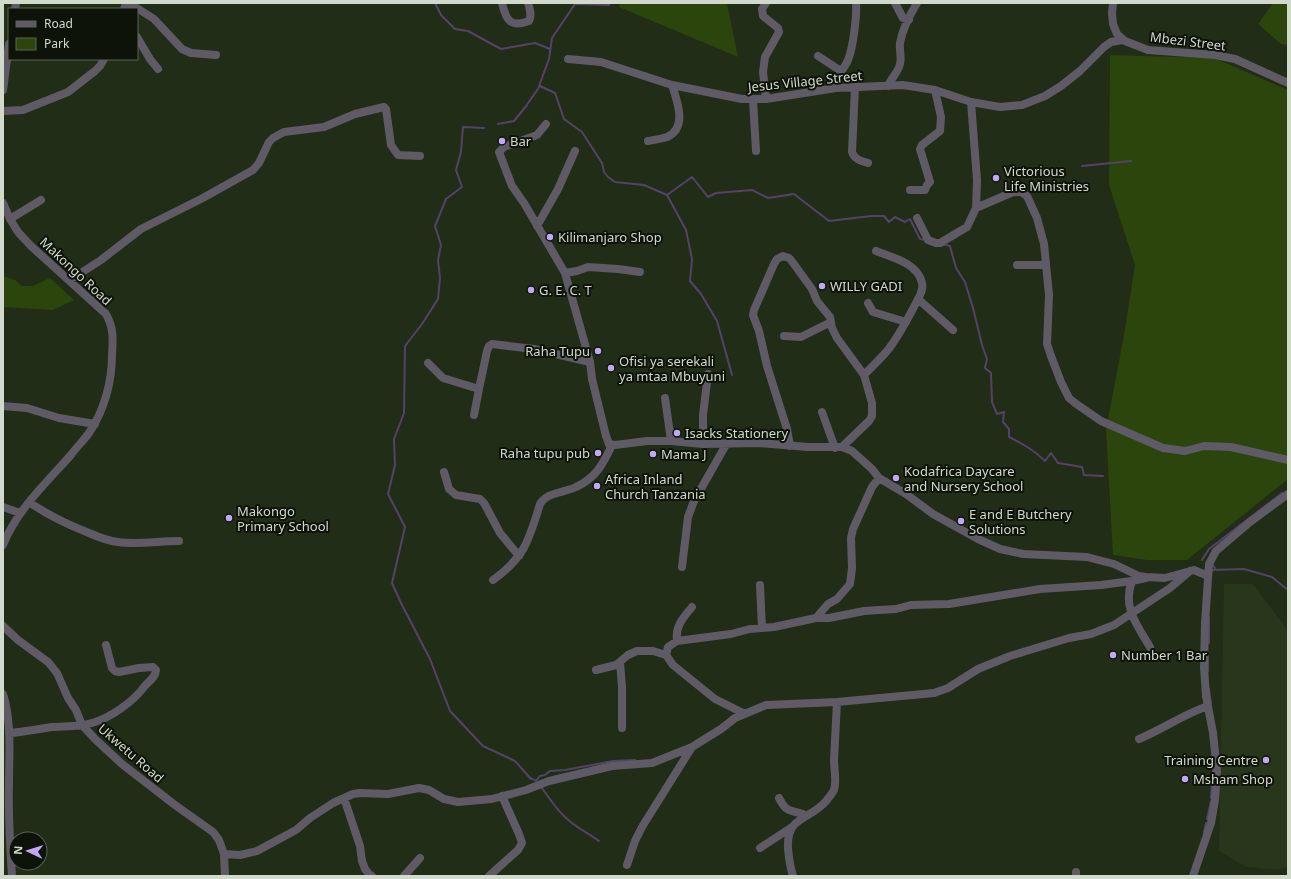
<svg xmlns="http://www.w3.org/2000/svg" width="1291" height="879" viewBox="0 0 1291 879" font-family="'Noto Sans',sans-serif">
  <rect width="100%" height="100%" fill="#212d16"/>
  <path fill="#28371b" d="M 1224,584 L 1253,584 L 1288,631 L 1288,867 L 1276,870 L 1246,867 L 1219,851 Z"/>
  <path fill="#2b450c" d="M 620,3 L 727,3 L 738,57 L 619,7 Z
    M 1273,3 L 1288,3 L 1288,45 L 1281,44 L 1258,24 Z
    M 1110,55 L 1214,58 L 1288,90 L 1288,479 L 1187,560 L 1147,560 L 1113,555 L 1106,430 L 1124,335 L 1135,265 L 1109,185 Z
    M 3,276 L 15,280 L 22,286 L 33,286 L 50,278 L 74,300 L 53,310 L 3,307 Z"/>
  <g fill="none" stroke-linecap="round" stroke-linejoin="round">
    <path stroke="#534368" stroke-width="2" d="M 435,3 L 441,15 L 455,29 L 468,31 L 501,49 L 535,43 L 550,49
      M 539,86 L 549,59 L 552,38 L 575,4 L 609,5 L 610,3
      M 526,106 L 540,86 L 555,93 L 564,119 L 582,132 L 602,163 L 604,172 L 608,177 L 615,182 L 644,185 L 667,195 L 692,177 L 708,197 L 716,193 L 752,190 L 768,198 L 794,194 L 829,221 L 871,216 L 884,216 L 889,222 L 895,217 L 905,222 L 910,219 L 920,239 L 925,240
      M 498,124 L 514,121 L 527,105
      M 484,128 L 463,127 L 461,152 L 456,170 L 462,187 L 446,199 L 435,226 L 441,245 L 438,260 L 440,278 L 438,299 L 422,324 L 405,346 L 404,413 L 394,439 L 395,465 L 388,494 L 405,527 L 392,583 L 401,603 L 430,659 L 450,711 L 483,746 L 515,761 L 531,779
      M 1082,166 L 1131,161
      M 667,195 L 686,230 L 692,259 L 690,281 L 701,294 L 717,321 L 732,375
      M 942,244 L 950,246 L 956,268 L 965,282 L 973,308 L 982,345 L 987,359 L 985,368 L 991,373 L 992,402 L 997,414 L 1004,412 L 1003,422 L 1009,429 L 1009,437 C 1023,444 1034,450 1045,461 L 1051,453 L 1058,463 L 1082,467 L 1084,475 L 1103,476
      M 1202,560 L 1209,549 L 1282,493
      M 1213,565 L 1216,570
      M 1211,572 L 1212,570 L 1244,569 L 1272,577 L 1288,590
      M 1209,643 L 1209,617
      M 1208,671 L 1208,655
      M 1209,689 L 1211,703
      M 1213,775 L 1213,766
      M 531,778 L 536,781 L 540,776 L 545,775 L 550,771 L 565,770 L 613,761 L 635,760
      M 541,787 C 549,797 555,808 565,817 C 575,827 588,833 599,841
      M 1211,798 L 1212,778
      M 1207,819 L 1211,801
      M 1204,832 L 1206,823"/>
    <path stroke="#5e5b66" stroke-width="8" d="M 129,3 L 154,19 L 182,49 L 191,53 L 216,55
      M 502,3 C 506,20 510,28 529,21 C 532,15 530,9 528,3
      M 895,3 L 903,18 L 909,20
      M 1113,3 L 1112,13 L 1113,24 L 1117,34 L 1125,41 L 1148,50 L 1215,55 L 1235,59 L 1288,83
      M 15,9 L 16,3
      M 124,9 L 126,3
      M 137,37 L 150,59 L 158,69
      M 818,56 L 841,71
      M 568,59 L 601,62 L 672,85 L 742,99 L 766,99 L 836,88 L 903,85 L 935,90 L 971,102 L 1000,107 L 1022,105 L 1045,96 L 1061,86 L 1080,71 L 1104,47 L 1111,42 L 1122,40
      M 888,86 C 891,78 898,73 900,64 C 902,57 899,50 900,43 C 902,31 911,13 917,3
      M 855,87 L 852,152 C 854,159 861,161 868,163
      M 836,88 C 835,76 844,70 848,60 C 853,48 857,16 856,3
      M 3,90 L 9,44
      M 766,99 L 763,72 L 765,57 L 779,32 L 778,28 L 763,16 L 762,9 L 766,3
      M 753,100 L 756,151
      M 3,111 L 23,110 L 68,92 L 95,71 L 100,66 L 104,59
      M 546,124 L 537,135 L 504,147 L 499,152 L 512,186 L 524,203 L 565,273 L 590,362 L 592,379 L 606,436 L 609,444 L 615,445 L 647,441 L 671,441 L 703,444 L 758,443 L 808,447 L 842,447 L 852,451 L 872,469 L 879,478 L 906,494 L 933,514 L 978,539 L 1000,549 L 1023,554 L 1087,557 L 1114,564 L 1139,576 L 1146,577 L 1165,578 L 1194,570 L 1208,576
      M 648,141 C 654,140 661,139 667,137 C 688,128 677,101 672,85
      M 910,190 L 925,190 L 927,185 L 930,182 L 920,149 L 922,145 L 940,131 L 941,117 L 935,90
      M 3,203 L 10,219 L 18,232 L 31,246 L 106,314 C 114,328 113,340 112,355 C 112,382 104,411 89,433 C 83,441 76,448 70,456 C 45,484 17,510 3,545
      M 976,208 L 1013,192 L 1021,192 L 1027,196 L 1037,218 L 1044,244 L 1049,295 L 1047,344 L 1051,356 L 1061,382 L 1069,398 L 1075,403 L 1101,421 L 1163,448 L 1185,451 L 1204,446 L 1231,447 L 1288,460
      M 917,218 L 928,240 L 936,243 L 940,243 L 967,227 L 976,208 L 977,180 L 971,102
      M 10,219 L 41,200
      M 537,226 L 558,189 L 575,151
      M 1017,265 L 1046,265
      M 565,273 L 577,271 L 588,267 L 618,269 L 640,272
      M 70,280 L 101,260 L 141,229 L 201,199 L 253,170 L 259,163 L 269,142 L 273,138 L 284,132 L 324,127 L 355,114 L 384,107 L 386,109 L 391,145 L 398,155 L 420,156
      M 918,299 L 953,330
      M 868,303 L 873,312 L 906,322
      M 784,336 L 801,337 L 831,322
      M 428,363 L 443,378 L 479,389
      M 864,375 C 872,367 880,359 887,351 C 899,336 907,320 916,303 C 919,297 924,290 922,283 C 918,263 891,257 876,251
      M 665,398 L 671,441
      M 3,406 L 27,408 L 59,418 L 95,424
      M 822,412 L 835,448
      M 474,415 L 479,389 L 487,351 L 489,346 L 492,344 L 534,349 L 590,362
      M 703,444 L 703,415 L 708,374
      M 790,446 L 787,429 L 767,366 L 759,331 L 753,315 L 754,310 L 774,264 L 777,259 L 783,256 L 789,258 L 791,260 L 812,289 L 817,301 L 830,317 L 832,328 L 837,338 L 864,375 L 872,403 L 872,416 L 869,421 L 842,447
      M 444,472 L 449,489 L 456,495 L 480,499 L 484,503 L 500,533 L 519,556
      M 29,502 C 49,516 66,524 89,533 C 98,537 108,541 118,542 C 138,545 159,541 179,541
      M 3,507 L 20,513
      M 682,567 L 688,517 L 694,501 L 727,443
      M 493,580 C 525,557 529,540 540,504 C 547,492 564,493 576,487 C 596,478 603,464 612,445
      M 1132,581 C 1122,607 1137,625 1150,647
      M 760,585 L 762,628
      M 816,618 L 828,604 L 837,599 L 850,584 L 852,568 L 851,538 L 853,529 L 872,487 L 879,478
      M 3,626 L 18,640 L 48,662 L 57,673 L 68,698 L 76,710 L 82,725 L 96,740 L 122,764 L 175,805 L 213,832 L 219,840 L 224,854 L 225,876
      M 677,641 C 675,626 683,618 692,607
      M 620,662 L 622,687 L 622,728
      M 596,670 L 616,665 L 628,655 L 637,651 L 653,651 L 666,655
      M 3,694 C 12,723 9,754 9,783 C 8,814 10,845 12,876
      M 745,714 L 715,699 L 673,665 L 666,655 L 668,647 L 677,641 L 731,634 L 750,629 L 774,627 L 816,618 L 829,618 L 864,611 L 896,609 L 911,605 L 949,604 L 1040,589 L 1101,585 L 1132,581 L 1146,578
      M 9,733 C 24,732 37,729 52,727 C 65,726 79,727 92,723 C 110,718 133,702 144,687 C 148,682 156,677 156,670 L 153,667 L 139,668 L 119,672 L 115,671 L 112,668 L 106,645
      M 1139,739 C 1163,729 1184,714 1208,706
      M 344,798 L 360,846 L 362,861 L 365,869 L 369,874 L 372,876
      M 779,798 C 787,813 788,809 803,814 L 804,816
      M 760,848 L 792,827
      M 224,854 L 240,855 L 257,851 L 296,830 L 310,818 L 333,803 L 353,794 L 360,793 L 388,794 L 419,788 L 429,790 L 444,799 L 458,802 L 492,799 L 526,790 L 549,781 L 612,766 L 652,763 L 692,747 L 721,729 L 735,718 L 766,705 L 837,702 L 934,693 L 948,688 L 978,669 L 1010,656 L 1069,638 L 1091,634 L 1114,625 L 1170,588 L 1190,571
      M 627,865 L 635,841 L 642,827 L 692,747
      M 1076,872 L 1076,876
      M 404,876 L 420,858
      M 489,876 L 518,850 L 522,843 L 519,834 L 502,796
      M 793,876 C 790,867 789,859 788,849 C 786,815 810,821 827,800 C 829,797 832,794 834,790 C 837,781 834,770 834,760 C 835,740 836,721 837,702
      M 1193,876 L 1211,823 L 1215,800 L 1217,771 L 1213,733 L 1206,696 L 1204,667 L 1205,623 L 1209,564 L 1216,551 L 1250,522 L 1288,494"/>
  </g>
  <g fill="#bea9f5" stroke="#0e1309" stroke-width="1.5">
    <circle cx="502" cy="141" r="4"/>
    <circle cx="996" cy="178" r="4"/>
    <circle cx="550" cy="237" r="4"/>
    <circle cx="822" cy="286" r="4"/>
    <circle cx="531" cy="290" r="4"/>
    <circle cx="598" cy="351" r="4"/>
    <circle cx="611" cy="368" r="4"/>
    <circle cx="677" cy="433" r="4"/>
    <circle cx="598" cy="453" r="4"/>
    <circle cx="653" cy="454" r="4"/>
    <circle cx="896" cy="478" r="4"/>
    <circle cx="597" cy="486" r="4"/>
    <circle cx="229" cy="518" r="4"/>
    <circle cx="961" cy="521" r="4"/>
    <circle cx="1113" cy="655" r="4"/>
    <circle cx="1266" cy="760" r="4"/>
    <circle cx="1185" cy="779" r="4"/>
  </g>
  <g text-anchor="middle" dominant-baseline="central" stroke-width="4" stroke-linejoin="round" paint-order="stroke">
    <g font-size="13" fill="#d1d9cb" stroke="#0e1309">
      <text transform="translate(1188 41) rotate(7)">Mbezi Street</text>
      <text transform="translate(805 81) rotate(-6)">Jesus Village Street</text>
      <text transform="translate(76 271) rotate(43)">Makongo Road</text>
      <text transform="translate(131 753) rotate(41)">Ukwetu Road</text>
    </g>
    <g font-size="13" fill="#d1d9cb" stroke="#0e1309" text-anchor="start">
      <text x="510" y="141">Bar</text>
      <text x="1004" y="171">Victorious<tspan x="1004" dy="15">Life Ministries</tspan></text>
      <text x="558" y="237">Kilimanjaro Shop</text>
      <text x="830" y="286">WILLY GADI</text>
      <text x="539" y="290">G. E. C. T</text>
      <text x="590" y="351" text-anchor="end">Raha Tupu</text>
      <text x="619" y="361">Ofisi ya serekali<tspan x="619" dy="15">ya mtaa Mbuyuni</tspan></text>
      <text x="685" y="433">Isacks Stationery</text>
      <text x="590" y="453" text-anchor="end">Raha tupu pub</text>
      <text x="661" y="454">Mama J</text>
      <text x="904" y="471">Kodafrica Daycare<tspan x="904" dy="15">and Nursery School</tspan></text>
      <text x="605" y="479">Africa Inland<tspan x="605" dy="15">Church Tanzania</tspan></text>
      <text x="237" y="511">Makongo<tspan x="237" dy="15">Primary School</tspan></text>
      <text x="969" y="514">E and E Butchery<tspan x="969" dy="15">Solutions</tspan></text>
      <text x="1121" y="655">Number 1 Bar</text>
      <text x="1258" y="760" text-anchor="end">Training Centre</text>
      <text x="1193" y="779">Msham Shop</text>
    </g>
  </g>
  <rect width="1291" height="879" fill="none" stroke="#d1d9cb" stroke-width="8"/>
  <rect x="8" y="8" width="130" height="52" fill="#0e1309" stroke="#5c6257"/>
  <rect x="16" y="21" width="20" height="6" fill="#5e5b66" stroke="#5c6257"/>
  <text x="44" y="28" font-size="12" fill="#d1d9cb">Road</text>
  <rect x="16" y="38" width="20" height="12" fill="#2b450c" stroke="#5c6257"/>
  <text x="44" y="48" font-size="12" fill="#d1d9cb">Park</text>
  <g transform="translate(28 851) rotate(274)"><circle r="19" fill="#0e1309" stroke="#5c6257"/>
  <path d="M0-3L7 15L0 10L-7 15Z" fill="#bea9f5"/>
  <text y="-6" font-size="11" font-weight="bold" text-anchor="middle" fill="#d1d9cb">N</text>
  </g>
</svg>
